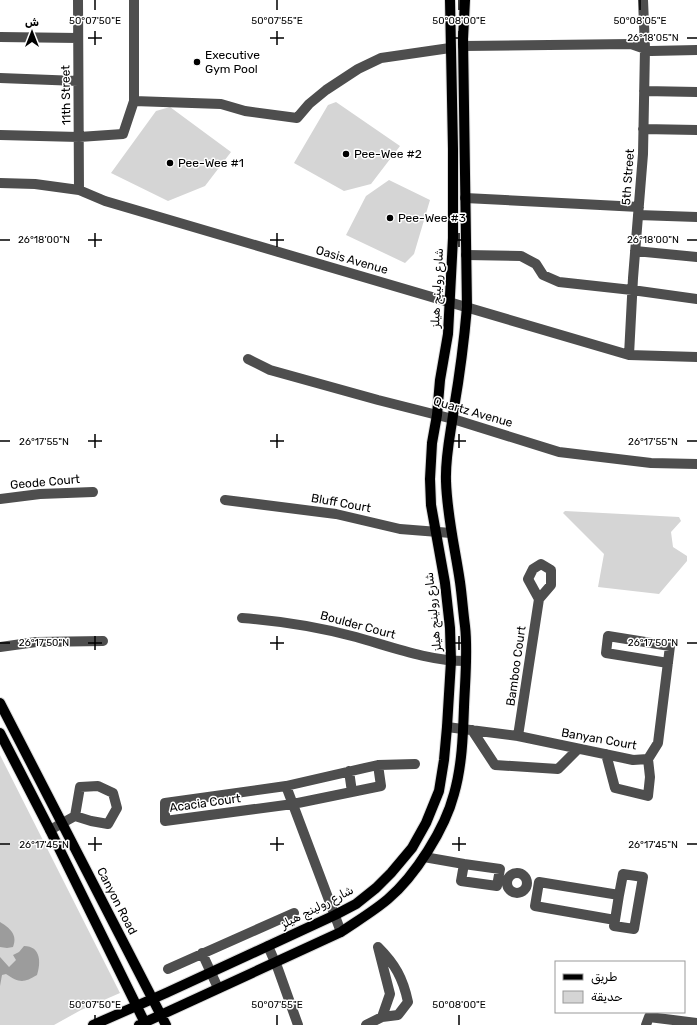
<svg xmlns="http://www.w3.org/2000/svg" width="697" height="1025" viewBox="0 0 697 1025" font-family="Rubik,Cairo,sans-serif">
  <rect width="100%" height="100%" fill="#fff"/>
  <path fill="#d5d5d5" d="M 336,102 L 400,146 L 371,184 L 344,191 L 294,163 L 328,105 Z
    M 170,107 L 231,152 L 205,186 L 168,201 L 111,173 L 156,111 Z
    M 389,180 L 430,200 L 414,254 L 405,263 L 346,235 L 366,196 Z
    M 565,511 L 679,517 L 681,521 L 671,532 L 673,547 L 687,556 L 687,561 L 659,594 L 598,587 L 604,554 L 563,513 Z
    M 0,755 L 120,993 L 81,1010 L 54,1025 L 0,1025 Z"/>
  <path fill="#9c9c9c" d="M 0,922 C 10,928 18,935 13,947 L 7,948 L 0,947 Z
    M 24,946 C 41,946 41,963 37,975 C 24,983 19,983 6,974 L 2,975 L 0,986 L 0,957 L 9,967 L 16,960 L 13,955 L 19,952 Z"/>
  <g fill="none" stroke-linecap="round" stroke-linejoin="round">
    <defs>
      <path id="major" d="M 0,703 L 166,1025
        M 0,733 L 50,830 L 146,1025
        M 93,1025 L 166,993 L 335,915 L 356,904 L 376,888 L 391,873 L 412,848 L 426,823 L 439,791 L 444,760 L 447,727 L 451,661 L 450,628 L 445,583 L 431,505 L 430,479 L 432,443 L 437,415 L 440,380 L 448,334 L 453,238 L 453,149 L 450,0
        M 139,1025 L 341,932 C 357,921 374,911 388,899 C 415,876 445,829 454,794 C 462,766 463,736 464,707 C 465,680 468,652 465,626 C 463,611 462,596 460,582 C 455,548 447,516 446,481 C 445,456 451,432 454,408 C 460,373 464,342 467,307 L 463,39 L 465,0"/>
    </defs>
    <use href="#major" stroke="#dbdbdb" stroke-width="12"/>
    <path stroke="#4e4e4e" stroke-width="10" d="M 78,0 L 79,190
      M 0,37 L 78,38
      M 463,46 L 631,44 L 651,51 L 697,50
      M 0,78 L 78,81
      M 644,91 L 697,92
      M 134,101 L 221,104 L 245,111 L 297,118 L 309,104 L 326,90 L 358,69 L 381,58 L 450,48
      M 643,129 L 697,130
      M 0,135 L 79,137 L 123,134 L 134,101 L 134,0
      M 0,183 L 35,184 L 79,190 L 105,201 L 629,355 L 697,357
      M 465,198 L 639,207
      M 638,215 L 697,217
      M 635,251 L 697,257
      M 466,255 L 521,256 L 536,264 L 543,275 L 559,282 L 632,290 L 697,299
      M 629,355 L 633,278 L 643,154 L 645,48 L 643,0
      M 248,359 L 270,370 L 378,400 L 453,419 L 559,452 L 651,463 L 697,464
      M 0,499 L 40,494 L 93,492
      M 225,500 L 336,514 L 400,529 L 451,533
      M 242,618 C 281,621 319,627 356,637 C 392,647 429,661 466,661
      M 0,647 L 36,642 L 103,641
      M 447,727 L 518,736 L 633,760 L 648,759 L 658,743 L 670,646 L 608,636 L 606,653 L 668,663
      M 472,730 L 495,765 L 558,769 L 578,749
      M 518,736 L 539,599 L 551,585 L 551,570 L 541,564 L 533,569 L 528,579 L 539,599
      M 606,754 L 615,788 L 648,796 L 650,777 L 648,759
      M 378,765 L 381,786 L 293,804 L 165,821 L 165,803 L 286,786 L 378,765 L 415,764
      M 349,771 L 352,792
      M 286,786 L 341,932
      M 50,830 L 75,816 L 91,821 L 108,824 L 117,808 L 113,793 L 98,786 L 80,787 L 75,816
      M 424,857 L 464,864
      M 464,864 L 500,869 L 497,886 L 461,881 Z
      M507 883a10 10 0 1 1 20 0a10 10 0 1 1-20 0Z
      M 539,882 L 619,895 L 615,920 L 535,906 Z
      M 615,920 L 614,926 L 634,929 L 643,877 L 623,874 L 619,895
      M 268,946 L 278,969 L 298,1025
      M 202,953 L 218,988
      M 168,969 L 294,913
      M 366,1025 L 382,1017 L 398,1015 L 408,1002 C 403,978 395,964 378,947 L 390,994 L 382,1017
      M 646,1025 L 649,1017 L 697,1023"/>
    <use href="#major" stroke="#000" stroke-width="10"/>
  </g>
  <path fill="none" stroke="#000" stroke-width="1.5" d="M 95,0 L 95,10M 277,0 L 277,10M 459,0 L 459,10M 640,0 L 640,10M 95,31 L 95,45M 277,31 L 277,45M 459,31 L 459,45M 88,38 L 102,38M 270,38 L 284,38M 452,38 L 466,38M 687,38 L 697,38M 95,233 L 95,247M 277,233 L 277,247M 459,233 L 459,247M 0,240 L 10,240M 88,240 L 102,240M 270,240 L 284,240M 452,240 L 466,240M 687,240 L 697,240M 95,434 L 95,448M 277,434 L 277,448M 459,434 L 459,448M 0,441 L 10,441M 88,441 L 102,441M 270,441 L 284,441M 452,441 L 466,441M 687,441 L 697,441M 95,636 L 95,650M 277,636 L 277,650M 459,636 L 459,650M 0,643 L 10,643M 88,643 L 102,643M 270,643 L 284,643M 452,643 L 466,643M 687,643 L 697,643M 95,837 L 95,851M 277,837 L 277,851M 459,837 L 459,851M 0,844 L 10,844M 88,844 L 102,844M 270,844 L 284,844M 452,844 L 466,844M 687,844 L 697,844M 95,1015 L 95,1025M 277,1015 L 277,1025M 459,1015 L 459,1025"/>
  <g fill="#000" stroke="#fff" stroke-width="1.5">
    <circle cx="197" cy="62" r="4"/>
    <circle cx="346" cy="154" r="4"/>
    <circle cx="170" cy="163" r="4"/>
    <circle cx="390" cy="218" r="4"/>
  </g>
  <g text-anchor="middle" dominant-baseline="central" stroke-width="3" stroke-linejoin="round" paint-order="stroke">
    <g font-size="12" fill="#000" stroke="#fff" text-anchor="start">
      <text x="205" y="55">Executive<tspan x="205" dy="14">Gym Pool</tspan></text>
      <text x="354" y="154">Pee-Wee #2</text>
      <text x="178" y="163">Pee-Wee #1</text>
      <text x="398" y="218">Pee-Wee #3</text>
    </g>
    <g font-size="12" fill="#000" stroke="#fff">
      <text transform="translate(66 95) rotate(-91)">11th Street</text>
      <text transform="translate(628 177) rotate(-86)">5th Street</text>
      <text transform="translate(352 260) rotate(16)">Oasis Avenue</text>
      <text transform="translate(437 288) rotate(-87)">شارع رولينج هيلز</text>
      <text transform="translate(473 412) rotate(16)">Quartz Avenue</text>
      <text transform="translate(45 482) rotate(-5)">Geode Court</text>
      <text transform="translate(341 503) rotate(10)">Bluff Court</text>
      <text transform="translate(433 612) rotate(-96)">شارع رولينج هيلز</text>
      <text transform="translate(358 625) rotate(15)">Boulder Court</text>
      <text transform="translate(516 666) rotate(-82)">Bamboo Court</text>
      <text transform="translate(599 739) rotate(10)">Banyan Court</text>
      <text transform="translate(205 803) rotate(-8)">Acacia Court</text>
      <text transform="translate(117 901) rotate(63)">Canyon Road</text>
      <text transform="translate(317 907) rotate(-27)">شارع رولينج هيلز</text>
    </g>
  </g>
  <g font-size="10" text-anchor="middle" fill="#000" stroke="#fff" stroke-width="3" stroke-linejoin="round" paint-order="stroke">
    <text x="95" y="24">50°07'50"E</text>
    <text x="277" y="24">50°07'55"E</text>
    <text x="459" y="24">50°08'00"E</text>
    <text x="640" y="24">50°08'05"E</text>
    <text x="653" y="41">26°18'05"N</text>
    <text x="44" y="243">26°18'00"N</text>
    <text x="653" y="243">26°18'00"N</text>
    <text x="44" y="445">26°17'55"N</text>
    <text x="653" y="445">26°17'55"N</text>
    <text x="44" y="646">26°17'50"N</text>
    <text x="653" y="646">26°17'50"N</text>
    <text x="44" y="848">26°17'45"N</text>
    <text x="653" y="848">26°17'45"N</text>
    <text x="95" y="1008">50°07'50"E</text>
    <text x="277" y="1008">50°07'55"E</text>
    <text x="459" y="1008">50°08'00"E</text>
  </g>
  <rect x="555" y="961" width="130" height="52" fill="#ffffff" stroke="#999999"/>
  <rect x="563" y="974" width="20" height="6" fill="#000000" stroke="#999999"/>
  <text x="591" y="981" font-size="12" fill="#000000">طريق</text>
  <rect x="563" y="991" width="20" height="12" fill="#d5d5d5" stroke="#999999"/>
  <text x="591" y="1001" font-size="12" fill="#000000">حديقة</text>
  <g transform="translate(32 32)" stroke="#ffffff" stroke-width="3" paint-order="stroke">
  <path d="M0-3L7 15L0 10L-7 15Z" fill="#000000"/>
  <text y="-6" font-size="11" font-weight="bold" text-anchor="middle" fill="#000000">ش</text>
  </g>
</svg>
